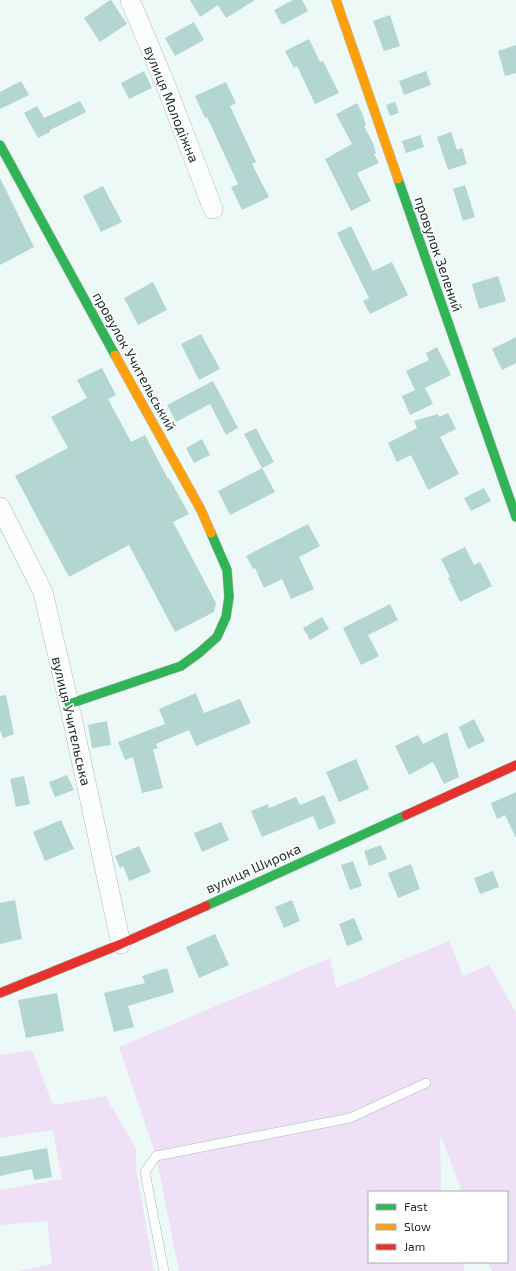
<svg xmlns="http://www.w3.org/2000/svg" width="516" height="1271" viewBox="0 0 516 1271" font-family="'Exo 2',sans-serif">
  <rect width="100%" height="100%" fill="#ecf9f7"/>
  <path fill="#efe0f8" d="M 449,941 L 463,976 L 489,965 L 515,1011 L 516,1010 L 516,1271 L 492,1271 L 488,1262 L 507,1262 L 507,1192 L 462,1192 L 440,1134 L 441,1192 L 369,1192 L 369,1262 L 462,1262 L 465,1271 L 179,1271 L 156,1156 L 119,1047 L 330,958 L 336,988 Z
    M 32,1050 L 53,1105 L 105,1096 L 136,1148 L 136,1168 L 154,1271 L 18,1271 L 52,1264 L 47,1221 L 0,1225 L 0,1190 L 62,1179 L 53,1130 L 0,1138 L 0,1055 Z"/>
  <path fill="#b3d6d3" d="M 110,0 L 111,0 L 127,24 L 100,42 L 84,18 Z
    M 190,0 L 255,0 L 226,18 L 218,5 L 200,17 Z
    M 293,0 L 302,0 L 308,11 L 282,25 L 274,10 Z
    M 390,15 L 400,46 L 384,51 L 373,21 Z
    M 194,22 L 204,40 L 175,56 L 165,38 Z
    M 309,39 L 320,62 L 323,61 L 339,93 L 315,104 L 297,66 L 294,68 L 285,51 Z
    M 516,45 L 516,73 L 505,76 L 498,51 Z
    M 144,71 L 152,88 L 129,99 L 121,83 Z
    M 426,71 L 431,85 L 404,95 L 399,81 Z
    M 21,81 L 29,95 L 0,109 L 0,92 Z
    M 226,82 L 236,103 L 230,106 L 256,162 L 252,164 L 269,197 L 242,210 L 231,187 L 238,184 L 207,117 L 205,118 L 195,96 Z
    M 80,101 L 86,112 L 50,130 L 50,132 L 38,138 L 24,113 L 37,106 L 44,118 Z
    M 395,102 L 399,113 L 390,116 L 386,105 Z
    M 357,103 L 362,113 L 366,125 L 364,126 L 373,143 L 376,153 L 374,154 L 379,163 L 357,173 L 371,201 L 351,211 L 325,159 L 352,144 L 336,114 Z
    M 451,132 L 457,150 L 462,148 L 467,164 L 448,170 L 437,137 Z
    M 420,135 L 424,147 L 406,153 L 402,141 Z
    M 0,178 L 34,247 L 0,265 Z
    M 465,185 L 475,217 L 463,221 L 453,189 Z
    M 103,186 L 122,222 L 101,232 L 83,196 Z
    M 351,226 L 373,271 L 392,262 L 408,295 L 370,314 L 363,301 L 369,298 L 337,233 Z
    M 498,276 L 506,301 L 479,309 L 472,284 Z
    M 153,282 L 167,310 L 138,325 L 124,298 Z
    M 201,334 L 220,369 L 199,380 L 181,344 Z
    M 516,337 L 516,363 L 502,370 L 492,349 Z
    M 437,347 L 451,375 L 425,388 L 433,404 L 410,415 L 402,396 L 415,390 L 406,371 L 429,360 L 426,353 Z
    M 102,368 L 116,395 L 108,399 L 131,442 L 145,435 L 168,479 L 169,478 L 189,514 L 173,522 L 216,603 L 214,612 L 175,632 L 129,545 L 69,577 L 15,476 L 68,448 L 51,417 L 87,398 L 77,380 Z
    M 213,381 L 238,428 L 226,435 L 210,404 L 176,422 L 167,405 Z
    M 448,413 L 456,429 L 440,437 L 459,474 L 428,490 L 411,455 L 397,462 L 388,443 L 417,428 L 414,421 L 438,414 L 439,417 Z
    M 256,428 L 274,462 L 262,468 L 244,434 Z
    M 202,439 L 210,455 L 194,463 L 186,448 Z
    M 262,468 L 275,492 L 230,515 L 218,491 Z
    M 484,488 L 491,501 L 471,511 L 464,498 Z
    M 308,524 L 320,546 L 299,557 L 314,589 L 291,599 L 282,579 L 264,588 L 255,568 L 253,569 L 246,556 Z
    M 465,547 L 474,565 L 480,562 L 492,586 L 460,602 L 448,578 L 450,577 L 441,559 Z
    M 390,604 L 398,620 L 368,635 L 379,656 L 361,665 L 343,628 Z
    M 322,617 L 329,629 L 310,640 L 303,628 Z
    M 196,693 L 204,713 L 240,699 L 251,723 L 196,746 L 189,730 L 156,744 L 158,748 L 153,750 L 163,788 L 142,793 L 133,757 L 125,760 L 118,742 L 165,724 L 159,709 Z
    M 6,695 L 14,734 L 3,738 L 0,730 L 0,696 Z
    M 474,719 L 485,741 L 468,749 L 459,727 Z
    M 107,721 L 111,745 L 92,748 L 88,725 Z
    M 447,732 L 459,777 L 444,784 L 433,762 L 409,775 L 395,746 L 418,735 L 423,744 Z
    M 356,759 L 369,789 L 339,802 L 326,772 Z
    M 67,775 L 74,790 L 55,797 L 49,782 Z
    M 24,776 L 30,804 L 16,807 L 10,779 Z
    M 516,792 L 516,838 L 505,815 L 497,819 L 491,803 Z
    M 324,795 L 336,823 L 319,830 L 313,816 L 262,837 L 251,811 L 268,804 L 269,808 L 296,797 L 300,805 Z
    M 61,820 L 74,849 L 45,861 L 33,832 Z
    M 221,822 L 229,840 L 202,852 L 194,833 Z
    M 381,845 L 387,859 L 369,866 L 364,851 Z
    M 139,846 L 151,872 L 129,881 L 123,866 L 120,868 L 115,856 Z
    M 353,861 L 362,886 L 350,890 L 341,865 Z
    M 411,864 L 420,889 L 398,898 L 388,873 Z
    M 493,871 L 499,887 L 480,894 L 474,878 Z
    M 15,900 L 22,939 L 0,944 L 0,903 Z
    M 292,900 L 300,921 L 284,928 L 275,907 Z
    M 354,918 L 363,940 L 347,946 L 339,924 Z
    M 215,934 L 229,965 L 199,978 L 186,947 Z
    M 167,968 L 174,992 L 128,1006 L 134,1027 L 114,1032 L 104,993 L 145,983 L 142,976 Z
    M 57,993 L 64,1031 L 26,1038 L 18,1000 Z
    M 47,1148 L 52,1177 L 34,1180 L 32,1169 L 0,1176 L 0,1157 Z"/>
  <g fill="none" stroke-linecap="round" stroke-linejoin="round">
    <defs>
      <path id="lane" d="M 164,1271 L 145,1172 L 156,1156 L 350,1118 L 426,1083"/>
      <path id="street" d="M 130,0 L 166,86 L 213,209
        M 0,507 L 43,592 L 69,704 L 121,944"/>
      <path id="fast" d="M 0,145 L 115,355
        M 398,179 L 516,517
        M 69,704 L 181,666 L 199,653 L 217,637 L 226,617 L 229,597 L 227,570 L 211,533
        M 206,906 L 406,815"/>
      <path id="slow" d="M 336,0 L 398,179
        M 115,355 L 201,510 L 211,533"/>
      <path id="jam" d="M 406,815 L 516,765
        M 0,993 L 121,944 L 206,906"/>
    </defs>
    <use href="#lane" stroke="#acb9b7" stroke-width="10"/>
    <use href="#street" stroke="#acb9b7" stroke-width="20"/>
    <use href="#fast" stroke="#acb9b7" stroke-width="10"/>
    <use href="#slow" stroke="#acb9b7" stroke-width="10"/>
    <use href="#jam" stroke="#acb9b7" stroke-width="10"/>
    <use href="#lane" stroke="#fcfefe" stroke-width="9"/>
    <use href="#street" stroke="#fcfefe" stroke-width="19"/>
    <use href="#fast" stroke="#30b455" stroke-width="9"/>
    <use href="#slow" stroke="#ff9f0a" stroke-width="9"/>
    <use href="#jam" stroke="#e5322d" stroke-width="9"/>
  </g>
  <g text-anchor="middle" dominant-baseline="central" stroke-width="3" stroke-linejoin="round" paint-order="stroke">
    <g font-size="14" fill="#21312f" stroke="#fff">
      <text transform="translate(172 104) rotate(68)">вулиця Молодіжна</text>
      <text transform="translate(439 254) rotate(71)">провулок Зелений</text>
      <text transform="translate(135 361) rotate(61)">провулок Учительський</text>
      <text transform="translate(72 721) rotate(77)">вулиця Учительська</text>
      <text transform="translate(253 868) rotate(-24)">вулиця Широка</text>
    </g>
  </g>
  <rect x="368" y="1191" width="140" height="72" fill="#ffffff" stroke="#a6adac"/>
  <rect x="376" y="1204" width="20" height="6" fill="#30b455" stroke="#a6adac"/>
  <text x="404" y="1211" font-size="12" fill="#21312f">Fast</text>
  <rect x="376" y="1224" width="20" height="6" fill="#ff9f0a" stroke="#a6adac"/>
  <text x="404" y="1231" font-size="12" fill="#21312f">Slow</text>
  <rect x="376" y="1244" width="20" height="6" fill="#e5322d" stroke="#a6adac"/>
  <text x="404" y="1251" font-size="12" fill="#21312f">Jam</text>
</svg>
